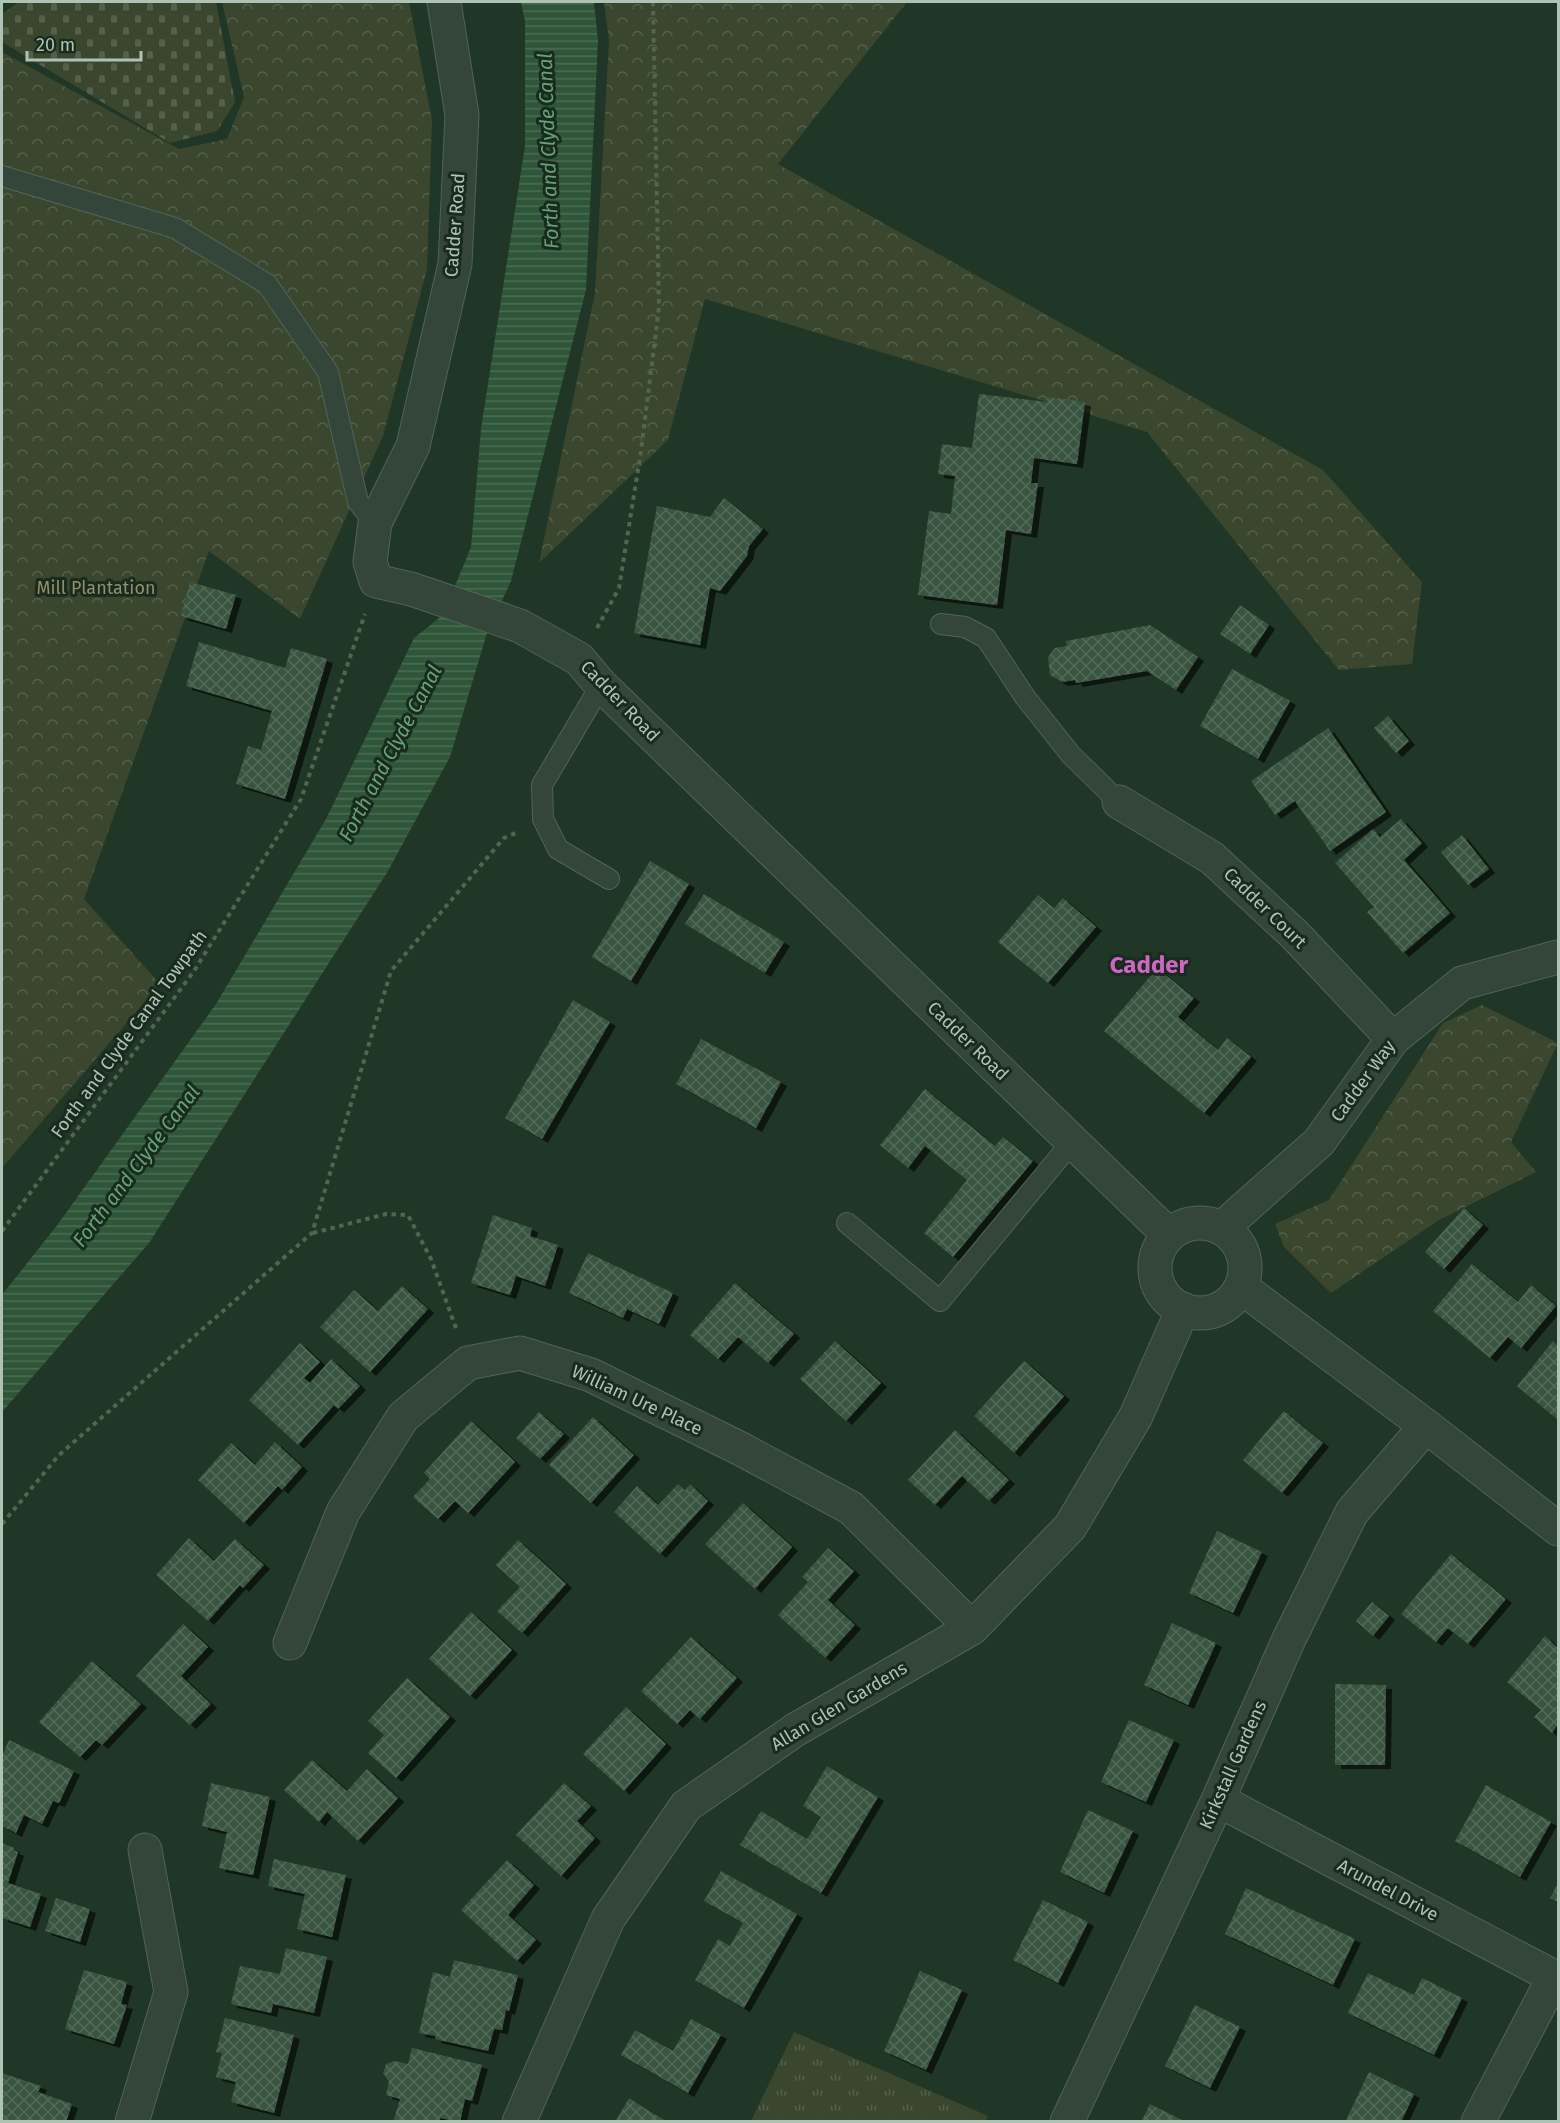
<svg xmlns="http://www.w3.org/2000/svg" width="1560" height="2123" viewBox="0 0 1560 2123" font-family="'Fira Sans',sans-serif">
  <defs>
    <pattern id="grass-tufts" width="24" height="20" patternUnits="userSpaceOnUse" patternTransform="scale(1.5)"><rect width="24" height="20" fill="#3a472e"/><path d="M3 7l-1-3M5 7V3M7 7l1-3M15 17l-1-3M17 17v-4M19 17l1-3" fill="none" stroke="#54604a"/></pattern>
    <pattern id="forest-crowns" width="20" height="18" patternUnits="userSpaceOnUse" patternTransform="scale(1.5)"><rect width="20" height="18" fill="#3a472e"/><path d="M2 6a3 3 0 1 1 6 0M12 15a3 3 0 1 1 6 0" fill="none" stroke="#54604a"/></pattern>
    <pattern id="cemetery-stones" width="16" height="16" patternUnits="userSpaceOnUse" patternTransform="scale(1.5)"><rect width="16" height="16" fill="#3a472e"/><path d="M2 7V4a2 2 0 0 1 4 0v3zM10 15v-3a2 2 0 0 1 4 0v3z" fill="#54604a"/></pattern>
    <pattern id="water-rules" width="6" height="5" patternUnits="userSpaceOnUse" patternTransform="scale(1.5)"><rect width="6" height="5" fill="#2f5639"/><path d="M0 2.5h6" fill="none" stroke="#4b6d53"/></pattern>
    <pattern id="building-cross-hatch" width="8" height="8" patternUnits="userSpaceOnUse" patternTransform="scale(1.5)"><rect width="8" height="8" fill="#395441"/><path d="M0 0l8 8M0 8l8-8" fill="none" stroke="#536b5a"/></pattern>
    <filter id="shadow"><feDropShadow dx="6" dy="4" stdDeviation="0" flood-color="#0009"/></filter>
  </defs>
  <rect width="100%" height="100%" fill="#203626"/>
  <path fill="url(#grass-tufts)" d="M 794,2032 L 988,2116 L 985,2122 L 751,2121 Z"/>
  <path fill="url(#forest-crowns)" d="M 222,2 L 409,2 L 432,120 L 427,269 L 383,436 L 300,619 L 209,551 L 84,899 L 160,984 L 2,1168 L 2,52 L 179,149 L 227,139 L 244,97 Z
    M 604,2 L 907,2 L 778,164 L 1323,470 L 1422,582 L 1412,664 L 1339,670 L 1147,432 L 705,299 L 668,440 L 539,563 L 595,293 L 609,41 Z
    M 1482,1005 L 1558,1043 L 1511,1142 L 1536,1172 L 1439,1220 L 1331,1293 L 1284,1247 L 1275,1224 L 1329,1200 L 1443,1023 Z"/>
  <path fill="url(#cemetery-stones)" d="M 19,2 L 216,2 L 235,102 L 217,131 L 170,143 L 2,42 L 2,14 Z"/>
  <path fill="url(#water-rules)" d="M 521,2 L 594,2 L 598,41 L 586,290 L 511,581 L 487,633 L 450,757 L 388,871 L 149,1243 L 2,1412 L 2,1295 L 58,1224 L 216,1004 L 326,819 L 414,638 L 443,615 L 471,547 L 481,429 L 525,146 L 525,21 Z"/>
  <path fill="url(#building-cross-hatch)" filter="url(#shadow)" d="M 979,394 L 1047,402 L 1048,397 L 1085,402 L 1077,464 L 1034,458 L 1031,483 L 1038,483 L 1031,534 L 1006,530 L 997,605 L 918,595 L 929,511 L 951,514 L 955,476 L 938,474 L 942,444 L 972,448 Z
    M 724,498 L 763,529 L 749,546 L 747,556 L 720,591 L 710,588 L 700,645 L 634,633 L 657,506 L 710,517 Z
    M 190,582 L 236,595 L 226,629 L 181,616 Z
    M 1240,605 L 1269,625 L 1250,654 L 1220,634 Z
    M 1150,625 L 1198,657 L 1176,690 L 1147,671 L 1076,683 L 1075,680 L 1062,682 L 1050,675 L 1048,657 L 1055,648 L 1067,646 L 1066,641 Z
    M 199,642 L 285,668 L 291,648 L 327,659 L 285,799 L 236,784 L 248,746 L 261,750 L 272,711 L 186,686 Z
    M 1232,669 L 1290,701 L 1258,759 L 1200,726 Z
    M 1388,716 L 1409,741 L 1396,753 L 1374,728 Z
    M 1328,728 L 1386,812 L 1330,851 L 1295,801 L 1275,815 L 1251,781 Z
    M 1401,819 L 1422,843 L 1404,860 L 1450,913 L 1403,953 L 1367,912 L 1374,907 L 1335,863 L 1373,829 L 1380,837 Z
    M 1462,835 L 1489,869 L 1468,885 L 1441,852 Z
    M 650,861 L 689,884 L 631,981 L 592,957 Z
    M 704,894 L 784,942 L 765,973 L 685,924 Z
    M 1038,895 L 1054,908 L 1063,898 L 1096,927 L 1048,983 L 998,942 Z
    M 1157,968 L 1194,998 L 1178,1017 L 1218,1050 L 1227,1038 L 1251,1057 L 1204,1113 L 1104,1031 Z
    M 573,1000 L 610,1022 L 542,1139 L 505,1118 Z
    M 701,1039 L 781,1082 L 756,1128 L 676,1084 Z
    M 925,1089 L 995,1146 L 1003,1137 L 1033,1161 L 953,1257 L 924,1233 L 967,1180 L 925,1146 L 908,1168 L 880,1145 Z
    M 1464,1208 L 1483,1225 L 1444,1269 L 1425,1252 Z
    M 493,1215 L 532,1228 L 530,1236 L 558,1245 L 545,1286 L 516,1276 L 510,1295 L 471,1283 Z
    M 588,1253 L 673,1293 L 659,1324 L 627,1309 L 623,1318 L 569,1293 Z
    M 1472,1264 L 1518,1302 L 1531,1285 L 1556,1306 L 1521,1348 L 1508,1337 L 1490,1358 L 1433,1311 Z
    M 735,1283 L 794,1334 L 768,1363 L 738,1337 L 718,1359 L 690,1335 Z
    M 402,1286 L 428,1309 L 370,1372 L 320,1327 L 354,1290 L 378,1311 Z
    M 835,1341 L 881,1383 L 846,1421 L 800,1379 Z
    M 1553,1341 L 1558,1346 L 1558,1420 L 1517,1386 Z
    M 300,1343 L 320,1362 L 304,1378 L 310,1383 L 331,1359 L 360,1386 L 338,1409 L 334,1405 L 298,1445 L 249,1400 Z
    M 1024,1361 L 1064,1396 L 1014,1453 L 974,1416 Z
    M 1284,1411 L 1323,1443 L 1282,1493 L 1243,1460 Z
    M 539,1412 L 564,1434 L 540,1459 L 516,1438 Z
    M 593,1417 L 634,1455 L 591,1503 L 549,1465 Z
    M 471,1421 L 515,1462 L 468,1513 L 455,1501 L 438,1519 L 413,1497 L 430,1479 L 424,1473 Z
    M 955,1430 L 1009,1480 L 989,1501 L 962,1476 L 935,1505 L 908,1480 Z
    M 275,1442 L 302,1467 L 282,1490 L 278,1486 L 244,1523 L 198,1480 L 231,1443 L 255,1465 Z
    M 678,1484 L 685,1490 L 690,1484 L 708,1501 L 660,1554 L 614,1512 L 637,1486 L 658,1505 Z
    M 743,1503 L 792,1547 L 755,1589 L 705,1544 Z
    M 1217,1531 L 1262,1552 L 1233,1613 L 1189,1593 Z
    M 189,1538 L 214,1561 L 235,1539 L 264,1565 L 243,1588 L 240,1585 L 208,1621 L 156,1575 Z
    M 518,1540 L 566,1584 L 522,1633 L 497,1611 L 520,1587 L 496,1565 Z
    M 828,1548 L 854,1571 L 828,1600 L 855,1625 L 825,1658 L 778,1615 L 808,1582 L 802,1577 Z
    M 1451,1554 L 1506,1599 L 1468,1644 L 1448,1628 L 1436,1642 L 1401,1614 Z
    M 1372,1602 L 1389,1616 L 1373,1636 L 1356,1621 Z
    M 471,1612 L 512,1650 L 470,1696 L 429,1659 Z
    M 1172,1623 L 1216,1643 L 1188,1705 L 1144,1685 Z
    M 183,1624 L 208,1647 L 181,1676 L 211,1704 L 190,1725 L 136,1676 Z
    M 1545,1636 L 1558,1648 L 1558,1724 L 1552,1733 L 1534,1717 L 1541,1710 L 1507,1682 Z
    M 691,1637 L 737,1678 L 700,1719 L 690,1710 L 677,1724 L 641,1691 Z
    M 92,1661 L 141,1704 L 102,1745 L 96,1740 L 80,1757 L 39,1722 Z
    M 407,1678 L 450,1717 L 396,1778 L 368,1753 L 384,1735 L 368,1721 Z
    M 1335,1684 L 1386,1685 L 1385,1765 L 1335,1765 Z
    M 626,1707 L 666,1744 L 624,1791 L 583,1754 Z
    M 1129,1720 L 1174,1740 L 1146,1802 L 1101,1782 Z
    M 9,1740 L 74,1771 L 59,1803 L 53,1801 L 42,1824 L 24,1815 L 16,1833 L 2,1826 L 2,1756 Z
    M 312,1760 L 347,1791 L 367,1769 L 398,1798 L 358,1841 L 327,1812 L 319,1822 L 284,1790 Z
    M 827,1766 L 878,1797 L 821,1893 L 740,1845 L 761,1811 L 807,1839 L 821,1817 L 803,1806 Z
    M 211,1783 L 270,1797 L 253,1875 L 219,1868 L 227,1832 L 202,1826 Z
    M 564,1783 L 591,1806 L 577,1821 L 595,1838 L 561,1876 L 516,1835 Z
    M 1486,1785 L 1551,1822 L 1520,1877 L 1455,1841 Z
    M 1088,1810 L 1133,1831 L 1104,1893 L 1060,1872 Z
    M 2,1843 L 14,1848 L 13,1850 L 18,1852 L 8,1883 L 41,1894 L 30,1927 L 2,1918 Z
    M 274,1859 L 346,1875 L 332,1937 L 297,1929 L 305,1894 L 268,1886 Z
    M 507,1860 L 534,1885 L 508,1915 L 536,1940 L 517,1961 L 461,1910 Z
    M 721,1871 L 797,1914 L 744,2008 L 695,1980 L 718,1939 L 730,1946 L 743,1923 L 704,1901 Z
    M 1558,1883 L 1558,1902 L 1550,1898 Z
    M 1246,1888 L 1355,1939 L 1333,1985 L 1225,1934 Z
    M 56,1898 L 90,1909 L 80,1942 L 45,1931 Z
    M 1043,1900 L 1088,1922 L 1058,1983 L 1013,1960 Z
    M 286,1948 L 327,1957 L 314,2013 L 273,2004 L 271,2013 L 231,2004 L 240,1966 L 280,1974 Z
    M 454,1960 L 518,1975 L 509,2011 L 506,2010 L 502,2030 L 494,2029 L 488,2051 L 435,2039 L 436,2036 L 419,2033 L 433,1972 L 450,1977 Z
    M 84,1970 L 127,1982 L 121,2004 L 127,2005 L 114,2044 L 65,2029 Z
    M 920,1971 L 962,1990 L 926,2070 L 884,2051 Z
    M 1368,1973 L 1414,1995 L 1422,1978 L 1462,1998 L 1434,2055 L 1348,2013 Z
    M 1195,2005 L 1240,2027 L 1210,2088 L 1165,2066 Z
    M 225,2018 L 294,2035 L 274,2113 L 231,2102 L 236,2082 L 216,2077 L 222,2053 L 216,2052 Z
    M 691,2019 L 721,2035 L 688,2093 L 621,2055 L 635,2030 L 673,2051 Z
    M 412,2048 L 482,2065 L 472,2101 L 465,2099 L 460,2122 L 440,2118 L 439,2122 L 393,2122 L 400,2099 L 386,2095 L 389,2081 L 383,2073 L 386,2064 L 395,2061 L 408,2064 Z
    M 1369,2072 L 1414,2094 L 1401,2122 L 1345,2122 Z
    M 2,2073 L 41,2086 L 38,2092 L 72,2104 L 66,2122 L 2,2122 Z
    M 629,2098 L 649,2111 L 668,2122 L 615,2122 Z
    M 1150,2104 L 1186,2122 L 1141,2122 Z"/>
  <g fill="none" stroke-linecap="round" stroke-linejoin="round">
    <defs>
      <path id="lane" d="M 2,176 L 175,228 L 267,284 L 328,372 L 358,502 L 375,523
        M 941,624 L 965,627 L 986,638 L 1025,697 L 1071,755 L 1119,802
        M 601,685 L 542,785 L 543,819 L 558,849 L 609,879
        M 847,1223 L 940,1301 L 1072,1142"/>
      <path id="street" d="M 444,2 L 462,115 L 455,264 L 413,446 L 375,523 L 370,562 L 376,581 L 411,589 L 520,626 L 579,659 L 601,685 L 1169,1235
        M 1119,802 L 1212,858 L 1295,935 L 1393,1039
        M1155 1268a45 45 0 1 1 90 0a45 45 0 1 1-90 0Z
        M 1222,1228 L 1319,1142 L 1393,1039 L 1462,983 L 1558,957
        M 1241,1287 L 1426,1426 L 1558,1529
        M 290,1643 L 343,1512 L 403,1417 L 468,1363 L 520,1353 L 591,1375 L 741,1449 L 851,1508 L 972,1628
        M 1218,1800 L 1558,1979
        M 132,2122 L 171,1992 L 145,1850
        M 519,2122 L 608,1919 L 686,1806 L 795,1730 L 972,1628 L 1070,1527 L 1136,1416 L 1183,1309
        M 1067,2122 L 1218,1800 L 1289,1639 L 1352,1512 L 1426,1426
        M 1478,2122 L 1554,1977"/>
    </defs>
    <use href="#lane" stroke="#516457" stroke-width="22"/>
    <use href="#street" stroke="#516457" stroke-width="35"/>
    <path stroke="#536451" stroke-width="4" stroke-dasharray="4.5 4.5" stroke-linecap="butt" d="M 597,628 L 619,588 L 641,451 L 659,307 L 653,2
      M 2,1231 L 194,971 L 301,799 L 365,614
      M 313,1233 L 386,1214 L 408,1215 L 431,1259 L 457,1331
      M 2,1524 L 59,1455 L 312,1233 L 391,971 L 504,838 L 518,832"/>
    <use href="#lane" stroke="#344639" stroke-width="20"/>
    <use href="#street" stroke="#344639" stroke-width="33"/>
  </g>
  <g text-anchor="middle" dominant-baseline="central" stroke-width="6" stroke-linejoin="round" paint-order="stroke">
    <g font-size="18" fill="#aec3b4" stroke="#192b1e">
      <text transform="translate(455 225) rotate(-86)">Cadder Road</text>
      <text transform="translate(620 701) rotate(46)">Cadder Road</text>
      <text transform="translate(1265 908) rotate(44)">Cadder Court</text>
      <text transform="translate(129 1034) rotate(-54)">Forth and Clyde Canal Towpath</text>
      <text transform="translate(968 1041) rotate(44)">Cadder Road</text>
      <text transform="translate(1363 1081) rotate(-54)">Cadder Way</text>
      <text transform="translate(637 1400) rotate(25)">William Ure Place</text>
      <text transform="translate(839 1706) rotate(-31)">Allan Glen Gardens</text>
      <text transform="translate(1233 1765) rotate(-66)">Kirkstall Gardens</text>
      <text transform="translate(1388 1890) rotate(28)">Arundel Drive</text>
    </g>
    <g font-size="18" fill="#938f66" stroke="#192b1e">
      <text x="96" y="588">Mill Plantation</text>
    </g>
    <g font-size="20" font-style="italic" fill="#67a277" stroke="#192b1e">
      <text transform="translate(548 151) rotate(-92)">Forth and Clyde Canal</text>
      <text transform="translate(390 753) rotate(-62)">Forth and Clyde Canal</text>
      <text transform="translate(136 1166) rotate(-53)">Forth and Clyde Canal</text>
    </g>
    <g font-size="24" font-weight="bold" fill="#d165c3" stroke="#192b1e">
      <text x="1149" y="965">Cadder</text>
    </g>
  </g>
  <rect width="1560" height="2123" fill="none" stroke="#aec3b4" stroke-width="6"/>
  <path d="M27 51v9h114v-9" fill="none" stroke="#aec3b4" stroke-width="3"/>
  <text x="36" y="51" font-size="18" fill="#aec3b4" stroke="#192b1e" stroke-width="4.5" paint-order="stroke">20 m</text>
</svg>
